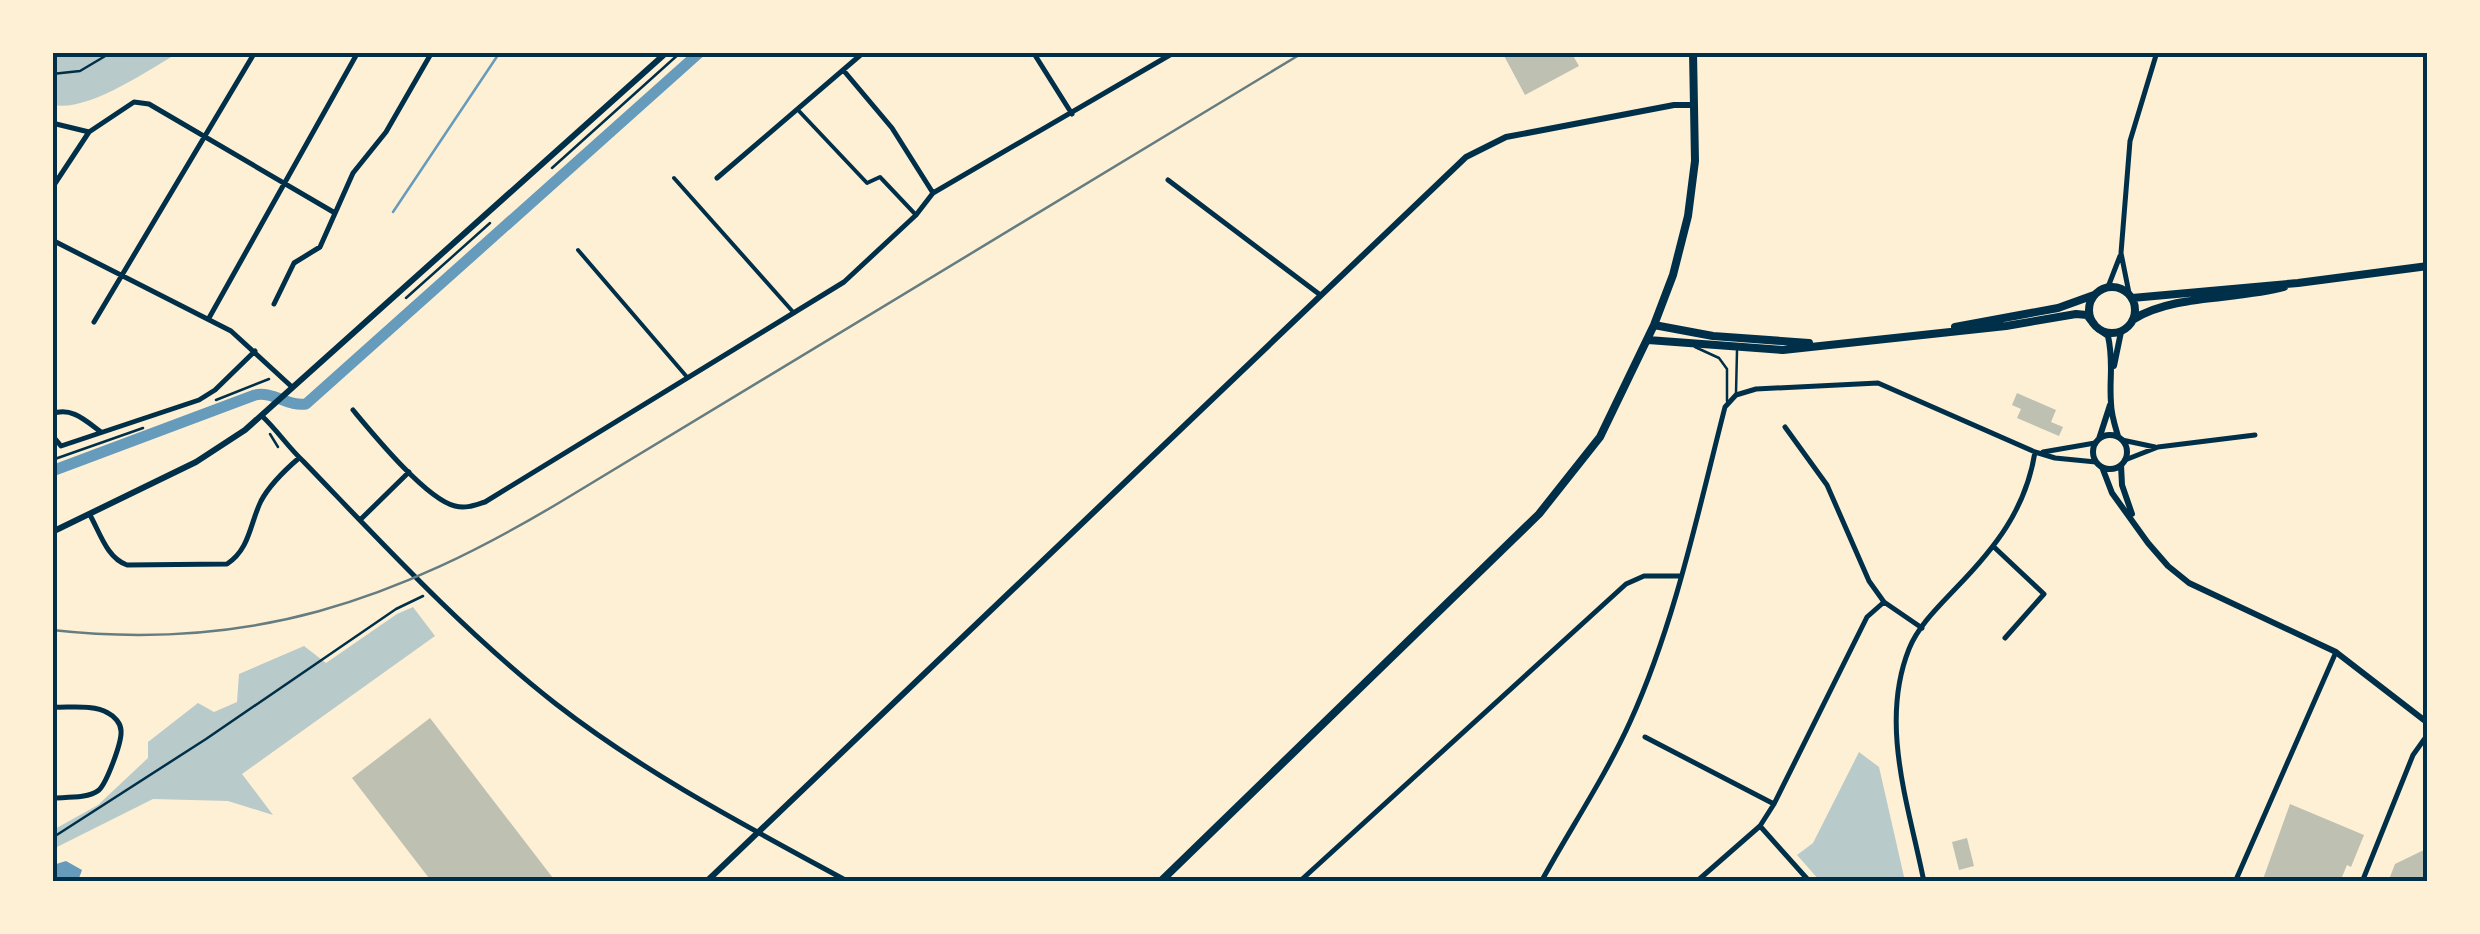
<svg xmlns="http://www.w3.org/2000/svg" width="2480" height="934" viewBox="0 0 2480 934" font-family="'Asap Condensed',sans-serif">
  <rect width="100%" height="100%" fill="#fdf0d5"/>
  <path fill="#b9caca" d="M 53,53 L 178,53 C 147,71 88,112 53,105 Z
    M 413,607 L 435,636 L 242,774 L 273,815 L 228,801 L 153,799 L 53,849 L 53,830 L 98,805 L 148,758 L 148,742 L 198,703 L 214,712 L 237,702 L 239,674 L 304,646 L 326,663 L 397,614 Z
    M 1859,752 L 1879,767 L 1905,881 L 1820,881 L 1797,855 L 1813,843 Z"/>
  <path fill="#669bbc" d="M 66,861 L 82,870 L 78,881 L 53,881 L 53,865 Z"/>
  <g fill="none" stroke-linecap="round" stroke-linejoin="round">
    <path stroke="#669bbc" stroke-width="2.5" d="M 393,212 L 500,52"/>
    <path stroke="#669bbc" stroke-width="11" d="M 52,471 L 255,395 C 273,391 288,407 306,404 L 700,52"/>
  </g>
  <path fill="#bec0b2" d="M 1502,52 L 1571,52 L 1579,66 L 1525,95 Z
    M 2017,393 L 2056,410 L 2051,422 L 2063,427 L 2059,436 L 2017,418 L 2021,409 L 2012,405 Z
    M 430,718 L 556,882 L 432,882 L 352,778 Z
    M 2290,804 L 2364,835 L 2351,867 L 2347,865 L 2340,882 L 2262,882 Z
    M 1967,838 L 1974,866 L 1959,870 L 1952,842 Z
    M 2428,848 L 2428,882 L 2388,882 L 2395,864 Z"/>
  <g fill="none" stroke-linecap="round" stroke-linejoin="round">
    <path stroke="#003049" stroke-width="2.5" d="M 52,74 L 80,71 L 112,52
      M 552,168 L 681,52
      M 406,298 L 490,223
      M 216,400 L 269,379
      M 270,434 L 278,447
      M 52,460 L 143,428
      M 52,838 L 206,739 L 396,609 L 423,596"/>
    <path stroke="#003049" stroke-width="2.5" d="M 1695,347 L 1719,358 L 1727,369 L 1727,401
      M 1736,393 L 1737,351"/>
    <path stroke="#003049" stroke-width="4" d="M 798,110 L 867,183 L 880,177 L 916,215
      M 674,178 L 794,313
      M 578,250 L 687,377"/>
    <path stroke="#003049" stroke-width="5" d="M 1033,52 L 1072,114
      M 2302,52 L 2345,52
      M 844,71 L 892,128 L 933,193
      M 52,123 L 89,132 L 134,102 L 149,104 L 335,213
      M 717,178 L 864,52
      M 1168,180 L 1319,294
      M 52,188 L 89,132
      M 52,240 L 231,331 L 292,387
      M 2108,287 L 2120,256
      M 2129,293 L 2121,253 L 2130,141 L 2157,52
      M 274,304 L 294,263 L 320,247 L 353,173 L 386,132 L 432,52
      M 209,318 L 358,52
      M 94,322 L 255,52
      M 353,410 C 373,434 426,499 455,506 C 466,509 475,505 485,502 L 844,282 L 916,215 L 933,193 L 1175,52
      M 52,414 C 71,406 86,421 101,432
      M 262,416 C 277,430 288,447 303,461 C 384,545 464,632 556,704 C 646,774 748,827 849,882
      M 1785,427 L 1827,485 L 1869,581 L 1884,602 L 1922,628
      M 52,435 L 61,446 L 199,400 L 215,390 L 255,351
      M 2122,440 L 2155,447
      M 2043,452 L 2095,443
      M 2125,460 L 2158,447 L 2255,435
      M 90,515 C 100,533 107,558 127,565 L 227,564 C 250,549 250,523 261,501 C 270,484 285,470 299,458
      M 361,519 L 409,472
      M 1994,547 L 2044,594 L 2005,638
      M 52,707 C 69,708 93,704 108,713 C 114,716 121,723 121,731 C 122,742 107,782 99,790 C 88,799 66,797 52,798
      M 1645,737 L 1774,804
      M 1760,826 L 1810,882
      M 1299,882 L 1626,584 L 1644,576 L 1679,576
      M 1541,882 C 1570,829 1605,777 1630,722 C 1675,623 1698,512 1725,407 L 1736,395 L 1756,389 L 1878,383 L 2035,452 L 2055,458 L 2096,462
      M 1696,882 L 1760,826 L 1774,804 L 1867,617 L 1884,602
      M 1924,882 C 1909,806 1879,724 1909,649 C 1918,626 1939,606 1956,588 C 1995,548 2026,509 2035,452
      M 2235,882 L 2336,652
      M 2362,882 L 2413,755 L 2428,734"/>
    <path stroke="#003049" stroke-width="6" d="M 2098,329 L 2108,336 C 2114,363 2109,379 2111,403 C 2111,414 2115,426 2118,436
      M 2114,366 L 2121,332
      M2093 452a17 17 0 1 1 34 0a17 17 0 1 1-34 0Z
      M 2099,439 L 2110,405
      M 2121,465 L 2122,485 L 2132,514
      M 2102,467 L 2112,493 L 2148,543 L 2168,566 L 2189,583 L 2336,652 L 2428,723
      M 52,532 L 196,462 L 245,430 L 667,52
      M 706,882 L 1466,157 L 1506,137 L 1674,105 L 1694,105"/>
    <path stroke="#003049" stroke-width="8" d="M2089 310a23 23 0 1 1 46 0a23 23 0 1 1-46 0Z
      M 2132,298 L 2298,283 L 2428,266
      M 2134,319 C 2174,294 2238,300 2284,287
      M 1654,325 L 1713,336 L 1809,343
      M 1955,327 L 2058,308 L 2094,295
      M 1648,340 L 1783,350 L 2006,326 L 2076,314 L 2087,315 L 2094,324
      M 1160,882 L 1539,514 L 1600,437 L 1654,325 L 1673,275 L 1688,216 L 1695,161 L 1693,52"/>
    <path stroke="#657d81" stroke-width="2.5" d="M 52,630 C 250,652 395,601 562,501 L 1304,52"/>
  </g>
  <rect width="2480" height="934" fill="none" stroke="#fdf0d5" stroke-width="110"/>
  <rect x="55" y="55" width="2370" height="824" fill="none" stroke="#003049" stroke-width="4"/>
</svg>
